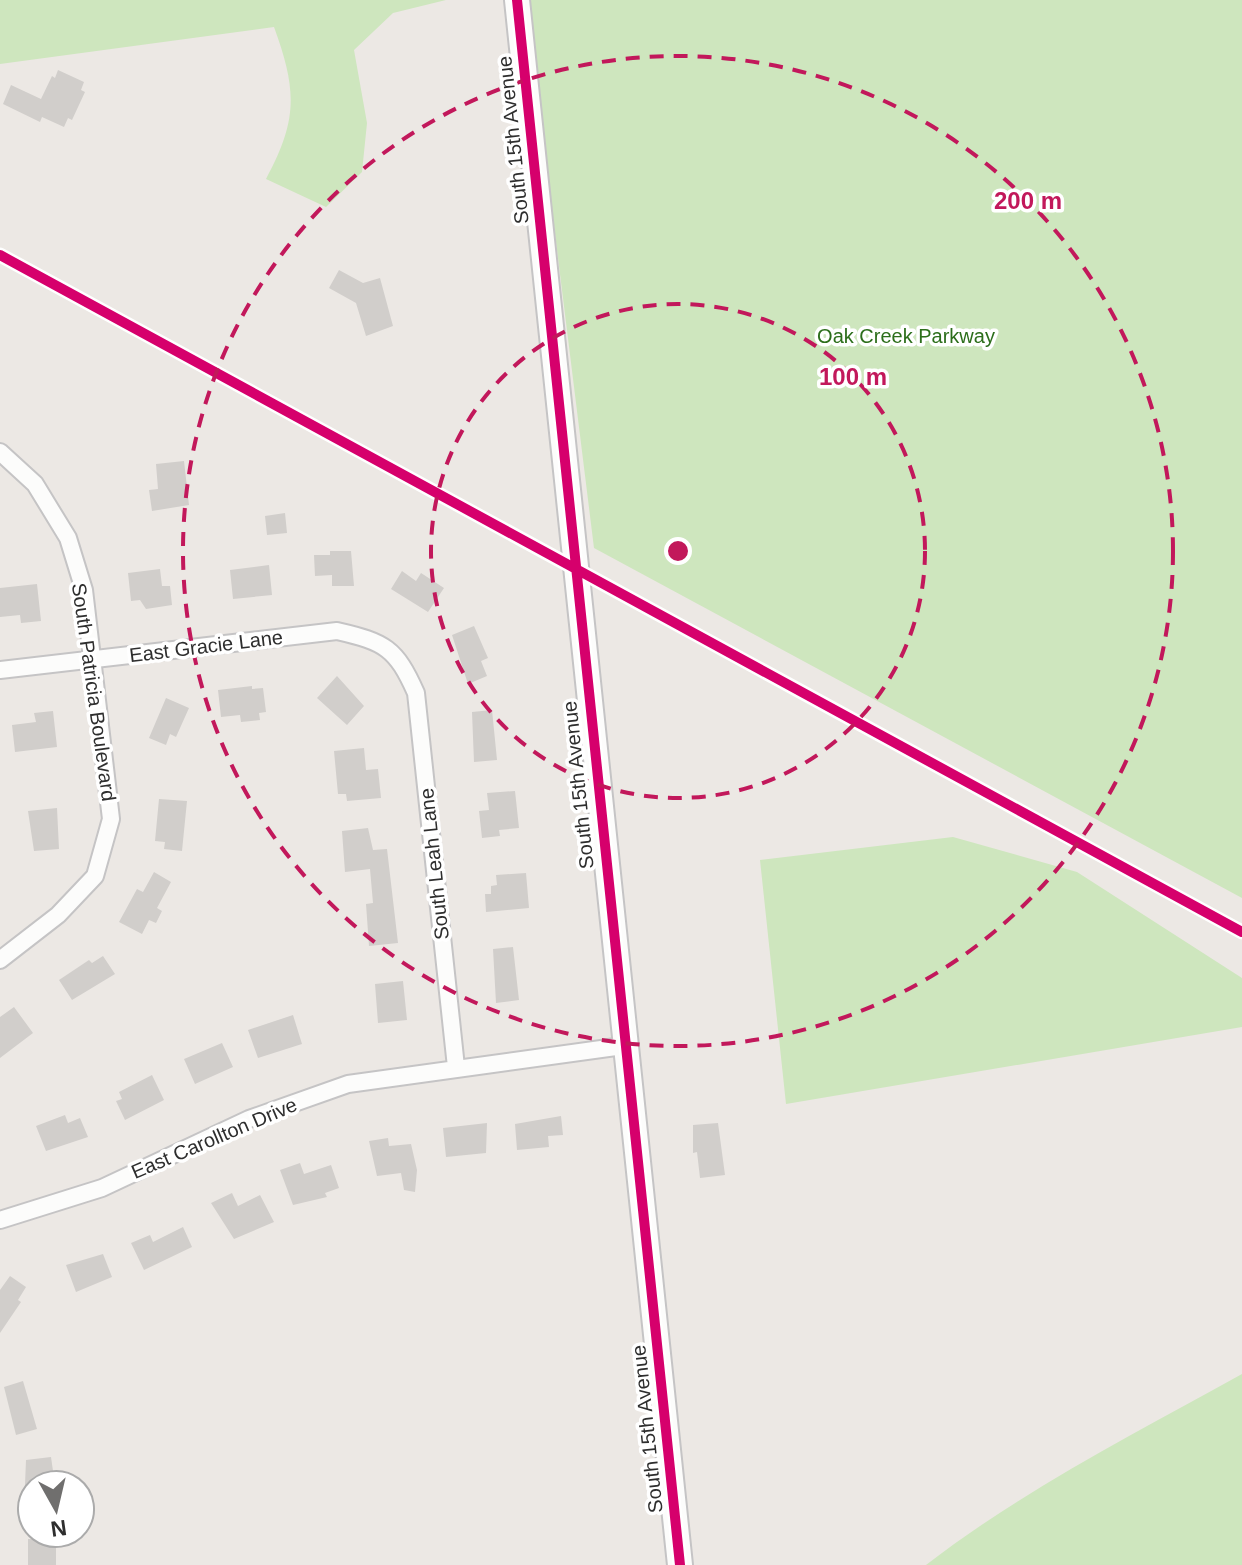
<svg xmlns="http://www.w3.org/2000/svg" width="1242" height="1565" viewBox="0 0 1242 1565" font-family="Helvetica,sans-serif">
  <rect width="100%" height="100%" fill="#ece8e4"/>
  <path fill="#cee6be" d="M 0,0 L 446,0 L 393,13 L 354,50 L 367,123 L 362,172 L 326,207 L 266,179 C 298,120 297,90 274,27 L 0,64 Z
    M 526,0 L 1242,0 L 1242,898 L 594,548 Z
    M 953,837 L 1077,872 L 1242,978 L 1242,1027 L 786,1104 L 760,860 Z
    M 1242,1374 L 1242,1565 L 926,1565 C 1023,1490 1136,1433 1242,1374 Z"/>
  <path fill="#d1cecb" d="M 58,70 L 84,82 L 81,90 L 85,92 L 72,120 L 68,118 L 64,127 L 42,117 L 40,122 L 3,104 L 11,85 L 41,99 L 52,76 L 55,78 Z
    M 339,270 L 363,283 L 380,278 L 393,326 L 366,336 L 356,303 L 329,288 Z
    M 184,461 L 189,505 L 152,511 L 149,490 L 158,489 L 156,464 Z
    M 285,513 L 287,533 L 267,535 L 265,516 Z
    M 330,551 L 351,551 L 354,586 L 332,586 L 332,575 L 315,576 L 314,555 L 330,555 Z
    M 269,565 L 272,595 L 233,599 L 230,570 Z
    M 160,569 L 162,586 L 170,586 L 172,605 L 146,609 L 140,600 L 131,601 L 128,573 Z
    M 402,571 L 416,581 L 421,573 L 444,588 L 428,612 L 391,589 Z
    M 37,584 L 41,621 L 21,623 L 20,615 L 0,617 L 0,588 Z
    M 474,626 L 488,658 L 481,661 L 487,676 L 468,684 L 452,635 Z
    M 337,676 L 364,706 L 347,725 L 317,698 Z
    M 252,686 L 252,689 L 263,688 L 266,712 L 259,713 L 260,720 L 241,722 L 240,715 L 221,717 L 218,690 Z
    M 166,698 L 189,708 L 176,737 L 170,734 L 166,745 L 149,738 Z
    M 492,710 L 497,760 L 474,762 L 472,712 Z
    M 53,711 L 57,747 L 15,752 L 12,725 L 36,722 L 34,713 Z
    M 364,748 L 366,770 L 378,769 L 381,798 L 347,801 L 346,794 L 338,794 L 334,751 Z
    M 515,791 L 519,828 L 499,830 L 500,836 L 482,838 L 479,811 L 489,810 L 487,793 Z
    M 159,799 L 187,801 L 182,851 L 164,849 L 165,842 L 155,841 Z
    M 57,808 L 59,849 L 34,851 L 28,811 Z
    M 368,828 L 373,850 L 387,849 L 398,943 L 369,946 L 366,904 L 373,903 L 370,869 L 345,872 L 342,831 Z
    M 154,872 L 171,882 L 157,908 L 162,911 L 156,923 L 149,920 L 142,934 L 119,922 L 137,889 L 143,892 Z
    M 526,873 L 529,908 L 486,912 L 485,894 L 491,894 L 491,886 L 497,885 L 496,875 Z
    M 513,947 L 519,1000 L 496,1003 L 493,949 Z
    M 103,956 L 115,974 L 72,1000 L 59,980 L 89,960 L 92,963 Z
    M 403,981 L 407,1020 L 378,1023 L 375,984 Z
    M 14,1007 L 33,1033 L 0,1058 L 0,1017 Z
    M 293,1015 L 302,1044 L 258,1058 L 248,1030 Z
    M 222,1043 L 233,1067 L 195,1084 L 184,1059 Z
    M 152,1075 L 164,1100 L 125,1120 L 116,1101 L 122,1099 L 119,1092 Z
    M 65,1115 L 68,1123 L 80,1118 L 88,1137 L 46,1151 L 36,1126 Z
    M 561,1116 L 563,1135 L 548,1136 L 549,1147 L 517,1150 L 515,1124 Z
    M 487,1123 L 486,1153 L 446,1157 L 443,1128 Z
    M 718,1123 L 725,1175 L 700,1178 L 697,1152 L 693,1153 L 693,1125 Z
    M 388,1138 L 389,1146 L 411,1144 L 417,1170 L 415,1192 L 404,1190 L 401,1173 L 377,1176 L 369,1141 Z
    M 300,1163 L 304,1174 L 331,1165 L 339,1188 L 325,1193 L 327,1197 L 293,1205 L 280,1170 Z
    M 232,1193 L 238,1206 L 260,1195 L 274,1222 L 234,1239 L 211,1203 Z
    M 183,1227 L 192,1247 L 144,1270 L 131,1243 L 150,1235 L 153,1242 Z
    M 103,1254 L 112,1277 L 76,1292 L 66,1265 Z
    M 10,1276 L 26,1287 L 18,1300 L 21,1302 L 0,1333 L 0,1290 Z
    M 23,1381 L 37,1429 L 16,1435 L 4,1387 Z
    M 51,1457 L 55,1485 L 25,1485 L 26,1460 Z
    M 28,1539 L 56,1539 L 56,1565 L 28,1565 Z"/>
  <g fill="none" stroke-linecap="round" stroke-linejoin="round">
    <defs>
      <path id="street" d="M 0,452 L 35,484 L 68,538 L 84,590 L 111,819 L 95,876 L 58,915 L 0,960
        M 0,670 L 337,631 C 385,642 396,648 416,693 L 456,1067
        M 0,1220 L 102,1188 L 249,1119 L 348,1084 L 623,1046"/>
      <path id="secondary" d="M 517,0 L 680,1565"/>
    </defs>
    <use href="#street" stroke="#c5c4c5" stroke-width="20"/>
    <use href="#secondary" stroke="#c5c4c5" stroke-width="28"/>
    <use href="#street" stroke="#fcfcfb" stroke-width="16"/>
    <use href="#secondary" stroke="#fcfcfb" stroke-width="24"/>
    <defs>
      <path id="cycleway" d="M 517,0 L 680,1565
        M 0,255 L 1242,932"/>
    </defs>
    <use href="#cycleway" stroke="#fff" stroke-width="15"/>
    <use href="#cycleway" stroke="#d6006c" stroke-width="10"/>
  </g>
  <g fill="none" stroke="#c2185b" stroke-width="4" stroke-dasharray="14 10">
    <circle cx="678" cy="551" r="247"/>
    <circle cx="678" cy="551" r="495"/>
  </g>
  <g text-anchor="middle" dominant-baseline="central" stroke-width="7" stroke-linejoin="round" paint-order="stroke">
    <g font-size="20" fill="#2e2e2e" stroke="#fff">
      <text transform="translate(513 140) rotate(-96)">South 15th Avenue</text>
      <text transform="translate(206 646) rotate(-7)">East Gracie Lane</text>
      <text transform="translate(94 692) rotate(82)">South Patricia Boulevard</text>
      <text transform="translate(578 785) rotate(-96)">South 15th Avenue</text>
      <text transform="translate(434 864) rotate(-96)">South Leah Lane</text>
      <text transform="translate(214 1138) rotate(-23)">East Carollton Drive</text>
      <text transform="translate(647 1429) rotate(-96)">South 15th Avenue</text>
    </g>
    <g font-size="20" fill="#2c6e1b" stroke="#fff">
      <text x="906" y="336">Oak Creek Parkway</text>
    </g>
  </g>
  <circle cx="678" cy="551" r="12" fill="#c2185b" stroke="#fff" stroke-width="4"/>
  <g font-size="24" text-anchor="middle" font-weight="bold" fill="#c2185b" stroke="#fff" stroke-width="7" stroke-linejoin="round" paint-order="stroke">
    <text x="1028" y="209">200 m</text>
    <text x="853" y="385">100 m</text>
  </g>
  <g transform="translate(56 1509) rotate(172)"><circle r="38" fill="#ffffff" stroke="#ababab" stroke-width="2"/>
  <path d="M0-6L14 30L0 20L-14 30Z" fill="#706f6e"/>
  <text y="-12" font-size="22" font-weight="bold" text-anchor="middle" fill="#2e2e2e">N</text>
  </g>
</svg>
